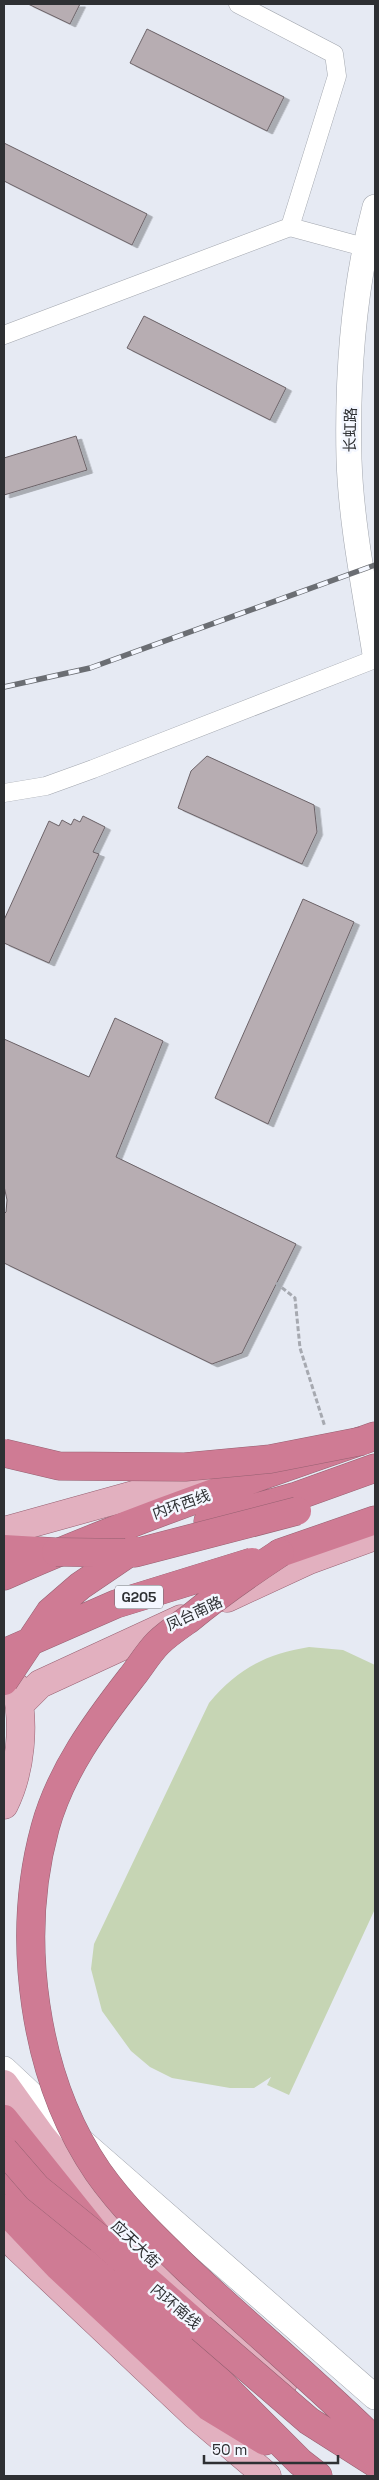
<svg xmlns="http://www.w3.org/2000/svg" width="379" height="2480" viewBox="0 0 379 2480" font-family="'Space Grotesk','Noto Sans SC',sans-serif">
  <defs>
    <filter id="shadow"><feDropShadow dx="5.5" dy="3" stdDeviation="0" flood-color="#0004"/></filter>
  </defs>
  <rect width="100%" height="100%" fill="#e6eaf3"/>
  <path fill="#c6d5b4" d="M 309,1647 L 343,1650 L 375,1665 L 375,1909 L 289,2095 L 267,2085 L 271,2077 L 254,2088 L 230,2088 L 172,2078 L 150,2067 L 131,2051 L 102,2011 L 91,1969 L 94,1944 L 209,1703 C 237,1669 266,1654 309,1647 Z"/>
  <path fill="#b7adb2" stroke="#6c6368" filter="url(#shadow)" d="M 28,4 L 80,4 L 70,24 Z
    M 147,29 L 284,97 L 267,131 L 130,63 Z
    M 4,143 L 147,214 L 132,245 L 4,181 Z
    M 144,316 L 286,388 L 270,420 L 127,348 Z
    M 76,436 L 87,470 L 4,495 L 4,458 Z
    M 207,756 L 314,805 L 317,832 L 302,864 L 178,808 L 191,771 Z
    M 83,816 L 105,827 L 93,852 L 99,854 L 49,963 L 4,943 L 4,920 L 49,821 L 59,826 L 62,820 L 71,825 L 74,819 L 80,822 Z
    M 303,899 L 354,922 L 268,1124 L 215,1098 Z
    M 115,1018 L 163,1041 L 116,1157 L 296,1244 L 242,1353 L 212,1364 L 4,1263 L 4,1214 L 6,1212 L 7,1200 L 4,1186 L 4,1039 L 89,1077 Z"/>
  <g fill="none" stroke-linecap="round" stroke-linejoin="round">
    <defs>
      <path id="street" d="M 238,4 L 334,54 L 337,76 L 290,227
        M 4,335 L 290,227 L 364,247
        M 4,793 L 46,786 L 93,769 L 375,659"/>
      <path id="secondary" d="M 375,207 C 353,289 347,374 349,459 C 351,523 365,591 375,654
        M 4,2069 L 78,2138 L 375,2397"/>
      <path id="primary" d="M 4,1531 L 220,1471
        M 227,1598 L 309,1560 L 375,1536
        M 20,1704 L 40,1684 L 181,1619
        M 4,1805 C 21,1771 25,1724 16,1687
        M 4,2084 L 42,2137 L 111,2221 L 283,2383
        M 4,2227 L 17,2247 L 195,2415 L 267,2476"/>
      <path id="highway" d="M 208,1521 L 297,1496 L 375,1468
        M 4,1549 L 55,1552
        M 280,1553 L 375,1520
        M 4,1576 C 125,1522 250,1480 375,1436
        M 4,2119 L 100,2239 L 201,2328
        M 4,2171 L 62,2243 L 217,2379 L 300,2462 L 318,2476
        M 4,2209 L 59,2267 L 209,2407 L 265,2441"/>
    </defs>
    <use href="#street" stroke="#a2a6ae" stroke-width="19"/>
    <use href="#secondary" stroke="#a2a6ae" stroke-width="26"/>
    <use href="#primary" stroke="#976172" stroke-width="29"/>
    <use href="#highway" stroke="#976172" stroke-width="29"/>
    <path stroke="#a6a9b0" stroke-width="3" stroke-dasharray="5 2.5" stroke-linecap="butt" d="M 276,1283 L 295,1298 L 300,1348 L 325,1427"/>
    <use href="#street" stroke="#fff" stroke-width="18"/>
    <use href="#secondary" stroke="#fff" stroke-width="25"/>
    <use href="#primary" stroke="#e2b0bf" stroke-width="28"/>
    <use href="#highway" stroke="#cf7b94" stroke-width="28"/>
    <defs>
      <path id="rail" d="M 4,687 L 90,668 L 375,565"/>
    </defs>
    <use href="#rail" stroke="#6b6e73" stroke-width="5.5"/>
    <use href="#rail" stroke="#f4f7ff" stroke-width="4" stroke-dasharray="11" stroke-linecap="butt"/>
    <defs>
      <path id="highway-bridge" d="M 4,1453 L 59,1466 L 185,1467 L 270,1459 L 362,1441
        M 56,1552 L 135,1553 L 297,1511
        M 280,1553 C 248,1574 218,1595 189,1619 C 179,1626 167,1634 158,1643 C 148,1653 140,1667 131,1678 C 96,1723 60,1772 45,1828 C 15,1938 33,2077 98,2172 C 124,2209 157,2240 189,2271 C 250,2328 315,2382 375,2441
        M 4,1653 L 116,1604 L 252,1562
        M 4,1681 L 50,1612 L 80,1586 L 133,1550
        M 4,2150 L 37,2188 L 100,2239
        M 201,2328 L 309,2421 L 375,2463"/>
    </defs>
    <use href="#highway-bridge" stroke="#976172" stroke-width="29" stroke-linecap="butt"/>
    <use href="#highway-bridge" stroke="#cf7b94" stroke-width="28"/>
  </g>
  <g text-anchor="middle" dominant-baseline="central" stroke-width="5" stroke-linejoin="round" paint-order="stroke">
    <rect fill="#f4f7ff" stroke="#696c70" stroke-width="1" x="115" y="1585.5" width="48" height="23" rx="4"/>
    <g font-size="14" font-weight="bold" fill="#2e3033">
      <text x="139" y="1597">G205</text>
    </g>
    <g font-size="15" fill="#2e3033" stroke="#f4f7ff">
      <text transform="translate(350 430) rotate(-89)">长虹路</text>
      <text transform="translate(181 1504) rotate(-19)">内环西线</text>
      <text transform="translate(194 1613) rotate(-25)">凤台南路</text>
      <text transform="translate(136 2244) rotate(44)">应天大街</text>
      <text transform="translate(176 2306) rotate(41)">内环南线</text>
    </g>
  </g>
  <rect width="379" height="2480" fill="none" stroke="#2e3033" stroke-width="10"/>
  <path d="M204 2455v8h134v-8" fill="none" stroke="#2e3033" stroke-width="2.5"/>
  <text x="212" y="2455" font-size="15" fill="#2e3033" stroke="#f4f7ff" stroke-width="4" paint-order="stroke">50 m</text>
</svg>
